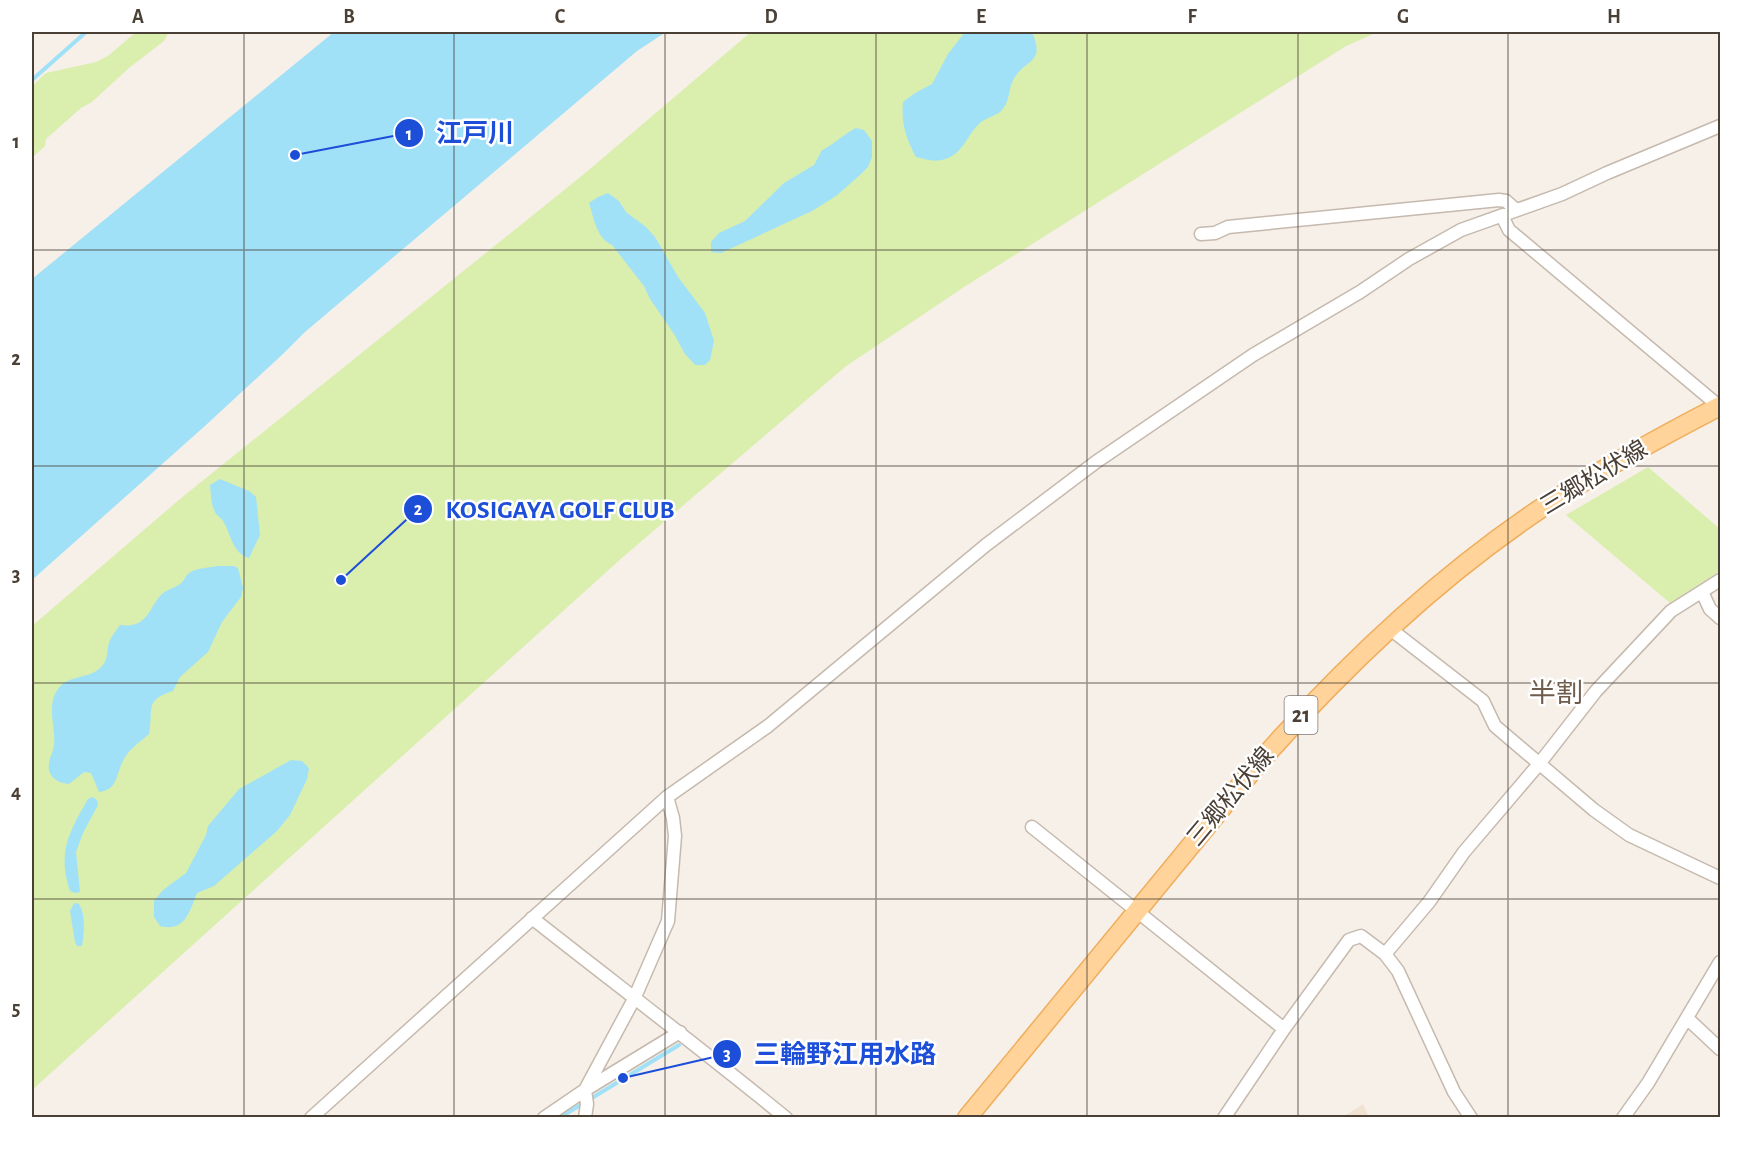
<svg xmlns="http://www.w3.org/2000/svg" width="1752" height="1149" viewBox="0 0 1752 1149" font-family="'Alegreya Sans','Noto Sans JP',sans-serif">
  <rect width="100%" height="100%" fill="#f6f0e9"/>
  <path fill="#f0e3d2" d="M 1363,1104 L 1369,1117 L 1343,1117 Z"/>
  <path fill="#daeeae" d="M 136,32 L 169,32 L 164,41 L 129,68 L 92,102 L 81,108 L 46,139 L 45,146 L 32,158 L 32,86 L 46,73 L 96,62 L 108,56 Z
    M 751,32 L 1378,32 L 1346,46 L 964,287 L 845,367 L 623,557 L 32,1090 L 32,626 L 180,499 L 584,174 Z
    M 1648,467 L 1720,529 L 1720,571 L 1670,603 L 1566,515 Z"/>
  <path fill="#a0e1f8" d="M 334,32 L 666,32 L 637,51 L 305,332 L 284,353 L 206,425 L 32,580 L 32,279 Z
    M 965,32 L 1032,32 C 1045,63 1028,58 1015,77 C 1007,88 1012,99 1001,111 C 995,117 985,117 978,125 C 967,136 963,152 948,158 C 936,163 928,160 916,157 C 906,138 901,124 903,102 L 915,93 L 932,84 L 948,54 Z
    M 856,128 L 864,130 L 872,141 L 872,157 L 868,167 L 860,175 L 836,196 L 812,211 L 721,253 L 711,252 L 711,242 L 719,233 L 745,221 L 784,183 L 814,165 L 822,150 C 827,149 847,132 856,128 Z
    M 608,193 L 619,201 L 626,212 L 646,227 L 655,237 L 678,277 L 705,313 L 714,341 L 710,360 L 705,365 L 695,365 L 685,354 L 674,334 L 650,299 L 644,286 L 612,245 C 596,238 594,218 589,203 L 598,197 Z
    M 220,479 L 249,491 L 256,497 L 260,535 L 249,558 C 232,553 231,534 223,521 C 221,518 218,516 216,514 C 211,506 211,494 210,485 Z
    M 217,566 L 234,566 L 238,568 L 243,588 L 241,597 L 222,622 L 208,652 L 180,677 L 173,691 C 143,700 154,710 149,734 C 140,742 129,749 124,759 C 116,772 119,790 99,792 L 91,773 L 84,772 L 69,784 C 61,783 54,781 50,773 C 46,764 52,755 54,746 C 56,729 47,708 56,692 C 66,674 86,680 99,669 C 110,660 106,649 110,640 C 113,634 117,629 120,625 C 149,629 148,607 163,593 C 168,589 175,588 180,584 C 184,582 185,576 189,573 C 197,568 207,568 217,566 Z
    M 291,760 L 302,761 L 309,768 L 307,779 L 290,815 L 277,831 L 214,886 L 197,893 C 189,913 185,932 160,926 L 154,917 L 154,901 L 163,890 L 186,873 L 206,835 L 208,826 L 239,789 Z
    M 93,797 L 97,800 L 98,805 L 83,833 L 76,852 L 80,892 L 75,893 L 70,891 C 57,853 69,832 88,799 Z
    M 74,903 L 79,904 C 86,915 84,933 82,946 L 77,946 L 75,942 L 70,911 Z"/>
  <g fill="none" stroke-linecap="round" stroke-linejoin="round">
    <path stroke="#a0e1f8" stroke-width="4" d="M 32,80 L 86,32
      M 559,1118 L 679,1045"/>
    <defs>
      <path id="minor" d="M 1502,216 L 1509,230 L 1720,407
        M 1201,234 L 1215,233 L 1228,227 L 1499,200 L 1506,201 L 1516,210
        M 1702,592 L 1710,609 L 1720,618
        M 1389,628 L 1483,701 L 1495,726 L 1594,810 L 1629,835 L 1720,878
        M 1032,827 L 1284,1029
        M 532,918 C 617,985 703,1050 786,1118
        M 1385,954 L 1429,902 L 1464,852 L 1539,764 L 1596,691 L 1671,611 L 1720,580
        M 1688,1019 L 1720,1049
        M 311,1118 L 667,797 L 768,726 L 986,545 L 1096,462 L 1253,355 L 1360,292 L 1409,259 L 1461,230 L 1562,194 L 1607,173 L 1720,126
        M 544,1118 L 585,1090 L 680,1032
        M 585,1118 L 587,1104 L 585,1090 L 634,999 L 668,921 L 675,836 L 673,818 L 667,797
        M 1224,1118 L 1284,1029 L 1349,940 L 1361,936 L 1385,954 L 1398,971 L 1454,1092 L 1471,1118
        M 1623,1118 L 1648,1083 L 1720,962"/>
      <path id="primary" d="M 967,1118 L 1257,765 C 1342,668 1435,579 1543,507 C 1600,470 1660,437 1720,406"/>
    </defs>
    <use href="#minor" stroke="#c6b9ad" stroke-width="15"/>
    <use href="#primary" stroke="#f0ae5d" stroke-width="21"/>
    <use href="#minor" stroke="#fff" stroke-width="12"/>
    <use href="#primary" stroke="#ffd399" stroke-width="18"/>
  </g>
  <path fill="none" stroke="#4b4036" stroke-width="1.5" stroke-opacity="0.55" d="M 244,32 L 244,1118M 454,32 L 454,1118M 665,32 L 665,1118M 876,32 L 876,1118M 1087,32 L 1087,1118M 1298,32 L 1298,1118M 1508,32 L 1508,1118M 32,250 L 1720,250M 32,466 L 1720,466M 32,683 L 1720,683M 32,899 L 1720,899"/>
  <g text-anchor="middle" dominant-baseline="central" stroke-width="5" stroke-linejoin="round" paint-order="stroke">
    <rect fill="#fff" stroke="#817972" stroke-width="1.5" x="1284.5" y="696" width="33" height="38" rx="4.5"/>
    <g font-size="22" font-weight="bold" fill="#4b4036">
      <text x="1301" y="715">21</text>
    </g>
    <g font-size="24" fill="#4b4036" stroke="#fff">
      <text transform="translate(1594 478) rotate(-31)">三郷松伏線</text>
      <text transform="translate(1231 797) rotate(-50)">三郷松伏線</text>
    </g>
    <g font-size="27" fill="#6f5c4c" stroke="#fff">
      <text x="1556" y="693">半割</text>
    </g>
  </g>
  <path fill="none" stroke="#1d4ed8" stroke-width="2" d="M295 155L409 133M341 580L418 509M623 1078L727 1054"/>
  <g fill="#1d4ed8" stroke="#fff" stroke-width="2">
    <circle cx="295" cy="155" r="6"/>
    <circle cx="341" cy="580" r="6"/>
    <circle cx="623" cy="1078" r="6"/>
    <circle cx="409" cy="133" r="15"/>
    <circle cx="418" cy="509" r="15"/>
    <circle cx="727" cy="1054" r="15"/>
  </g>
  <g font-size="18" text-anchor="middle" font-weight="bold" fill="#fff">
    <text x="409" y="140">1</text>
    <text x="418" y="515">2</text>
    <text x="727" y="1060">3</text>
  </g>
  <g font-size="26" text-anchor="middle" font-weight="bold" fill="#1d4ed8" stroke="#fff" stroke-width="5" stroke-linejoin="round" paint-order="stroke">
    <text x="475" y="142">江戸川</text>
    <text x="560" y="518">KOSIGAYA GOLF CLUB</text>
    <text x="845" y="1063">三輪野江用水路</text>
  </g>
  <rect width="1752" height="1149" fill="none" stroke="#ffffff" stroke-width="66"/>
  <rect x="33" y="33" width="1686" height="1083" fill="none" stroke="#4b4036" stroke-width="2"/>
  <g font-size="20" text-anchor="middle" font-weight="bold" fill="#4b4036">
    <text x="138" y="23">A</text>
    <text x="349" y="23">B</text>
    <text x="560" y="23">C</text>
    <text x="771" y="23">D</text>
    <text x="981" y="23">E</text>
    <text x="1192" y="23">F</text>
    <text x="1403" y="23">G</text>
    <text x="1614" y="23">H</text>
    <text x="16" y="148">1</text>
    <text x="16" y="365">2</text>
    <text x="16" y="581">3</text>
    <text x="16" y="798">4</text>
    <text x="16" y="1015">5</text>
  </g>
</svg>
